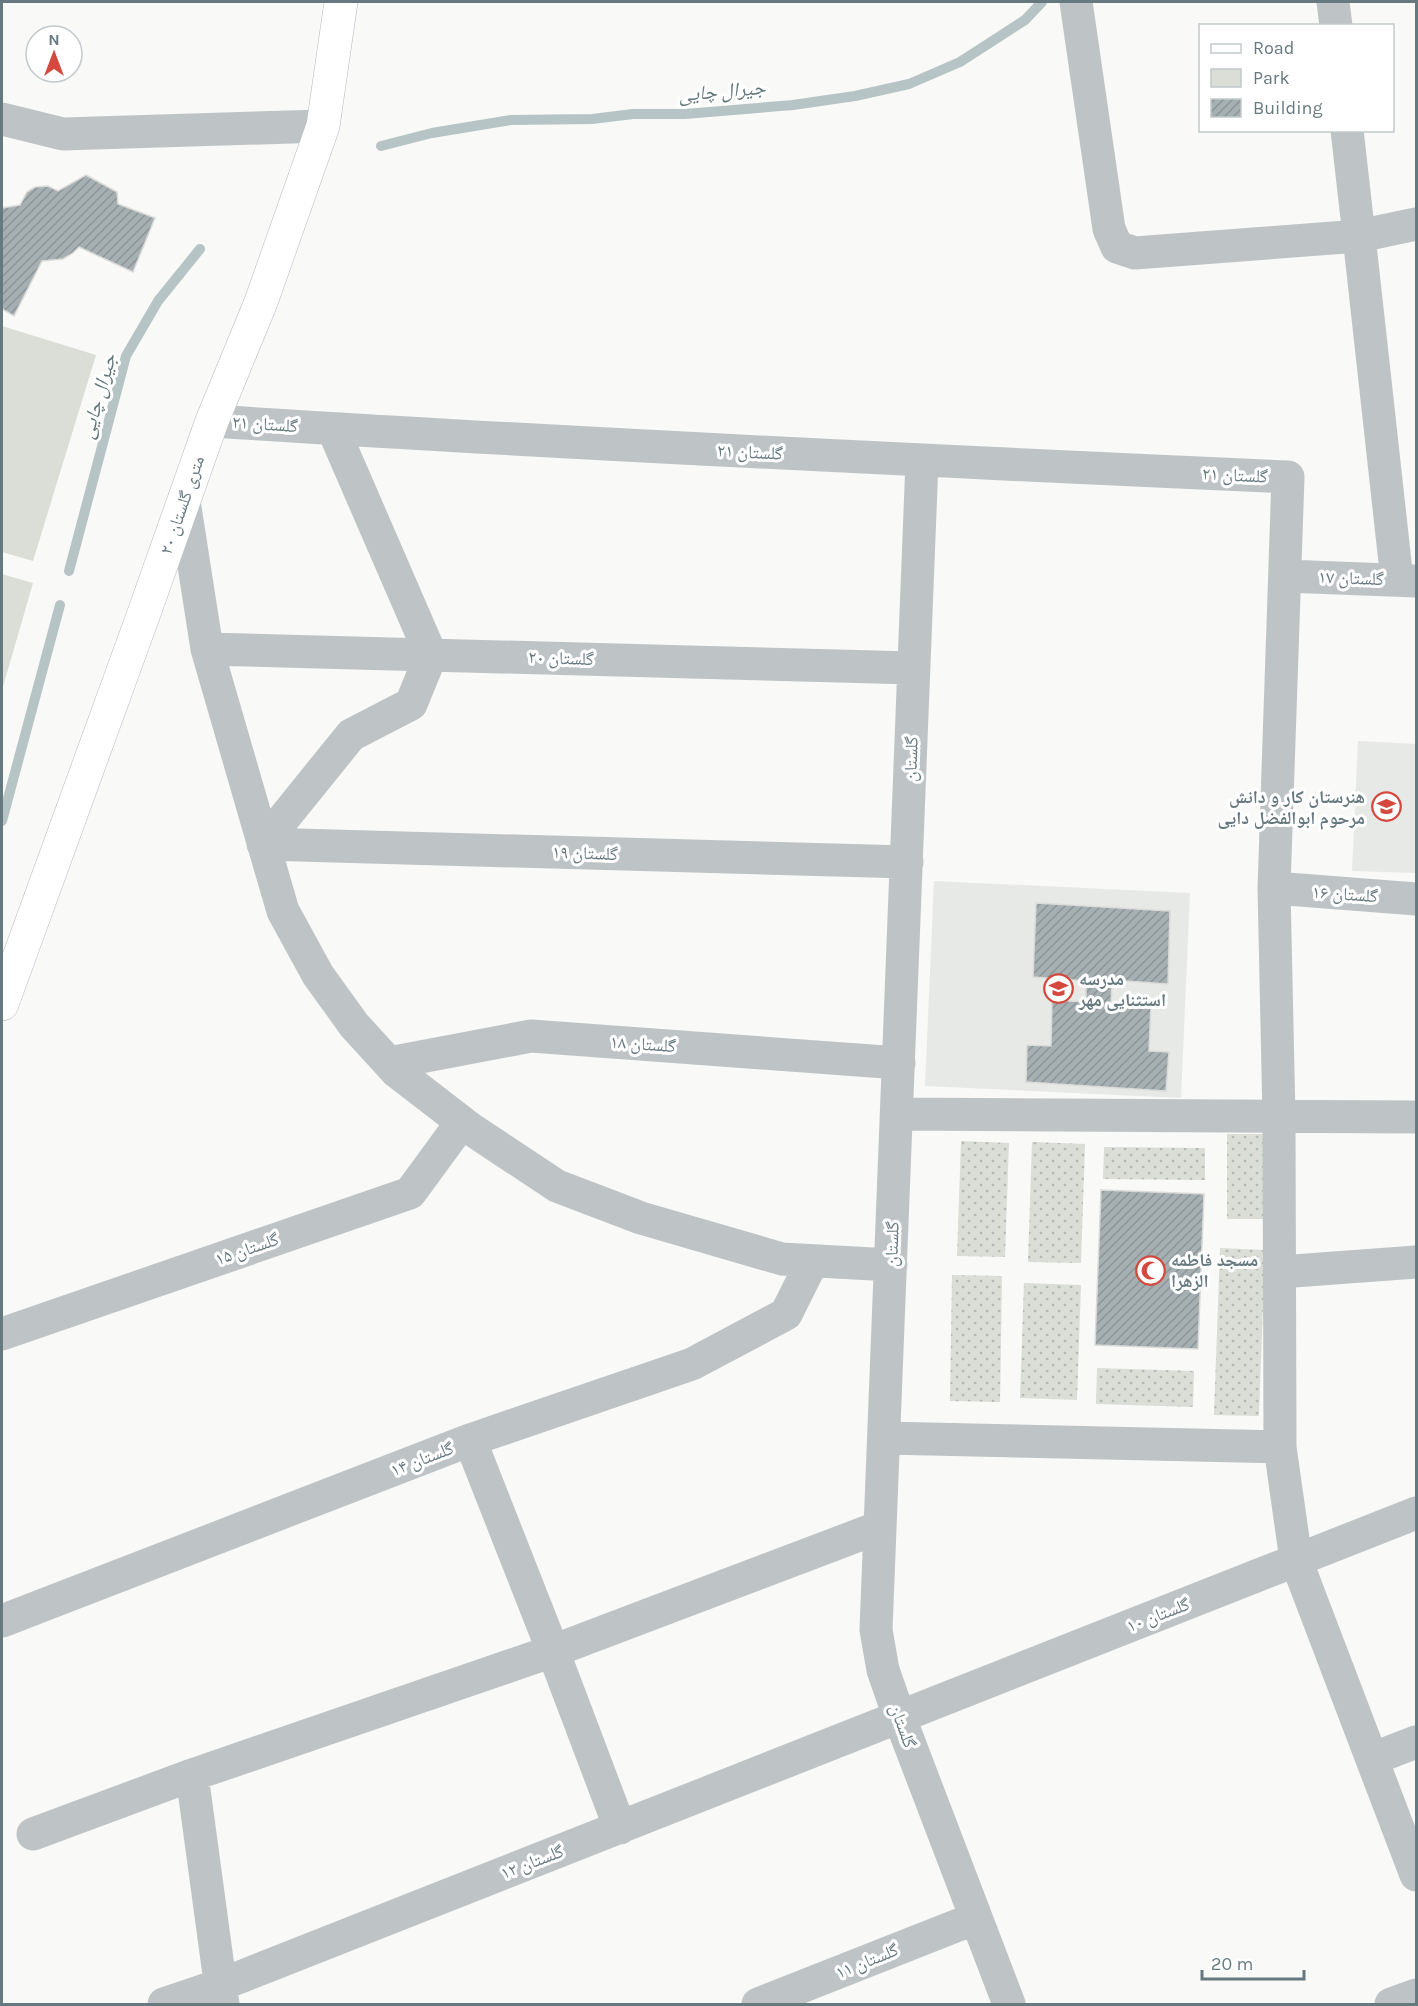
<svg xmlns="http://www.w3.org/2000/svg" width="1418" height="2006" viewBox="0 0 1418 2006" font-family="Karla,'Noto Naskh Arabic',sans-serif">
  <defs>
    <pattern id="grass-dots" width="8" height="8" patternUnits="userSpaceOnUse" patternTransform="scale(1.5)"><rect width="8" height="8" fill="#daded7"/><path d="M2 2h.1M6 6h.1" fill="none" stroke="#b5b9b4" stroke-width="1.8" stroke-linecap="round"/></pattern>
    <pattern id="building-hatch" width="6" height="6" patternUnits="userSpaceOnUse" patternTransform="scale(1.5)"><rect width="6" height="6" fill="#a6b0b3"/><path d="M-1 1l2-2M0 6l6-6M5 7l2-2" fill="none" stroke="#8b9497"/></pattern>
  </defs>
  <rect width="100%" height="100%" fill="#f9f9f7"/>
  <path fill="#e7e9e7" d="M 1358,741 L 1416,744 L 1416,873 L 1352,871 Z
    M 934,881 L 1190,893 L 1181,1098 L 925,1086 Z"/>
  <path fill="url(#grass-dots)" d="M 1227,1134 L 1269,1134 L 1269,1219 L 1227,1219 Z
    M 961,1141 L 1009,1143 L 1005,1257 L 957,1256 Z
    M 1032,1142 L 1085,1144 L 1081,1263 L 1028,1262 Z
    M 1104,1147 L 1205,1148 L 1205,1180 L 1103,1179 Z
    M 1220,1248 L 1265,1250 L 1259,1416 L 1214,1415 Z
    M 952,1275 L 1002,1276 L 1000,1402 L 950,1401 Z
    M 1024,1283 L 1081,1285 L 1077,1400 L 1020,1398 Z
    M 1097,1368 L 1194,1371 L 1193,1407 L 1096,1404 Z"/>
  <path fill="#daded7" d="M 2,326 L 96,355 L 33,561 L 2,552 Z
    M 2,574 L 33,583 L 2,690 Z"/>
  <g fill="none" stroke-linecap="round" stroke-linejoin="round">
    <path stroke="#b6c4c5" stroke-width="10" d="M 381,146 L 432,133 L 511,120 L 592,119 L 633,114 L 685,114 L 793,105 L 855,96 L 909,84 L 960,62 L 1025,20 L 1042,2
      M 69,571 L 126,356 L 158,301 L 200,249
      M 2,821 L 60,605"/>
  </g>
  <path fill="url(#building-hatch)" stroke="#dbdbd9" stroke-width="1.5" d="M 86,175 L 117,192 L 118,204 L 155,218 L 133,272 L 79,247 L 73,253 L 63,259 L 42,261 L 14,316 L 2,309 L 2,208 L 20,205 L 27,192 L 35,187 L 48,186 L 58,191 Z
    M 1036,903 L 1170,911 L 1168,984 L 1112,980 L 1111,1005 L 1151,1006 L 1149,1051 L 1169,1052 L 1166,1091 L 1026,1082 L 1027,1045 L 1051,1046 L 1052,1000 L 1086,1002 L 1086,981 L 1033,977 Z
    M 1101,1190 L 1204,1194 L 1198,1349 L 1095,1345 Z"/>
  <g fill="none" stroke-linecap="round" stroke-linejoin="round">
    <defs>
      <path id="secondary" d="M 2,1004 L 143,616 L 212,421 L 261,302 L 323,126 L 341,2"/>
    </defs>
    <use href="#secondary" stroke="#b3babd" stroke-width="34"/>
    <path stroke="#bec4c6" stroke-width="33" d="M 1076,2 L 1109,229 L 1117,247 L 1135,253 L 1359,236 L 1397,580
      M 1333,2 L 1336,26
      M 2,119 L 63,134 L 323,126
      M 1347,130 L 1359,236 L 1416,224
      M 212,421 C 570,444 929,461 1288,477 L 1274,888 L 1279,1117 L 1280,1447 L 1296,1560 L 1416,1875
      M 922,461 L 876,1630 L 883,1670 L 899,1716 L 1009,2004
      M 184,501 L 207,649 L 283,911 L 318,975 L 354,1025 L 397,1072 L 471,1129 L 557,1186 L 641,1218 L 782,1259 L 891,1265
      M 1285,576 L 1416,581
      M 207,649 L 914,668
      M 263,844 L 907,862
      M 263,844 L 351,735 L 411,704 L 431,655 L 333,429
      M 1274,888 L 1416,899
      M 389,1063 L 531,1036 L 899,1063
      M 897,1114 L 1416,1117
      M 1280,1272 L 1416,1262
      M 2,1334 L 410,1193 L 462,1122
      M 884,1438 L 1280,1447
      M 470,1440 L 553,1651 L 620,1828
      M 2,1621 L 470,1440 L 692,1364 L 786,1314 L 812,1262
      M 1372,1759 L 1416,1742
      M 192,1775 L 223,2004
      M 33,1834 L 192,1775 L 553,1651 L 880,1527
      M 164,2004 L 220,1985 L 1416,1513
      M 758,2004 L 976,1918
      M 1391,2004 L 1416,1995"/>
    <use href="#secondary" stroke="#fff" stroke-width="33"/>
  </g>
  <defs>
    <symbol id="school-ring" viewBox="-11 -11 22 22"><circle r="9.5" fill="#fff" stroke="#d3493d" stroke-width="1.5"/><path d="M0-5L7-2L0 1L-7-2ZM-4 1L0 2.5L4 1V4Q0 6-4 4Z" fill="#d3493d"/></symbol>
    <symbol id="mosque-ring" viewBox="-11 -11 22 22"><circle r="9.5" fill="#fff" stroke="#d3493d" stroke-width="1.5"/><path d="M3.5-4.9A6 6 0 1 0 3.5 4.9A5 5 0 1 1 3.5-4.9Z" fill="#d3493d"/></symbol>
  </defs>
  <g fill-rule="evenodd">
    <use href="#school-ring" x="1370" y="790" width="33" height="33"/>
    <use href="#school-ring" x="1042" y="972" width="33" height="33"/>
    <use href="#mosque-ring" x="1134" y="1254" width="33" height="33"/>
  </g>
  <g text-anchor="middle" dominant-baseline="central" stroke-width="6" stroke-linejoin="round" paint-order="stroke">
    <g font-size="18" fill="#66797f" stroke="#fff">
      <text transform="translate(265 424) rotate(4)">گلستان ۲۱</text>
      <text transform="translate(750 452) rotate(3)">گلستان ۲۱</text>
      <text transform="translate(1235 475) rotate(3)">گلستان ۲۱</text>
      <text transform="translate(182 505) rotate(-71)">۲۰ متری گلستان</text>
      <text transform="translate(1351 578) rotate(2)">گلستان ۱۷</text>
      <text transform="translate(561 658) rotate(2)">گلستان ۲۰</text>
      <text transform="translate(911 759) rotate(-88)">گلستان</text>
      <text transform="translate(585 853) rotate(2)">گلستان ۱۹</text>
      <text transform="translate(1345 894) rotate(4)">گلستان ۱۶</text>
      <text transform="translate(643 1044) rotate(4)">گلستان ۱۸</text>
      <text transform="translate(892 1244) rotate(-88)">گلستان</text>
      <text transform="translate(247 1249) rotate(-19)">گلستان ۱۵</text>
      <text transform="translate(422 1459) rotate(-21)">گلستان ۱۴</text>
      <text transform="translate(1158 1615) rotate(-21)">گلستان ۱۰</text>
      <text transform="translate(903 1726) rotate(70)">گلستان</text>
      <text transform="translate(532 1862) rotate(-21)">گلستان ۱۲</text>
      <text transform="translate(867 1961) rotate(-22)">گلستان ۱۱</text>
    </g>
    <g font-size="18" font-weight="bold" fill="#66797f" stroke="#fff" text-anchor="start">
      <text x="1365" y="797" text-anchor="end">هنرستان کار و دانش<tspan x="1365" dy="21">مرحوم ابوالفضل دایی</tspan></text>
      <text x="1079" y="979">مدرسه<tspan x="1079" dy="21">استثنایی مهر</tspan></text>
      <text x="1171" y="1260">مسجد فاطمه<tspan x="1171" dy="21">الزهرا</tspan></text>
    </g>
    <g font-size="20" font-style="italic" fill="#617679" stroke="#fff">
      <text transform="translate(722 91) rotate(-5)">جیرال چایی</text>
      <text transform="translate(98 396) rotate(-74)">جیرال چایی</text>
    </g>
  </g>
  <rect width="1418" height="2006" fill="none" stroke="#66797f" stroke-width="6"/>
  <rect x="1199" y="24" width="195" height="108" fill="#ffffff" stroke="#c2c9cc" stroke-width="1.5"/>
  <rect x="1211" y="44" width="30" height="9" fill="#ffffff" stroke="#c2c9cc" stroke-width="1.5"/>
  <text x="1253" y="54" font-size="18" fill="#66797f">Road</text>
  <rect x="1211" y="69" width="30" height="18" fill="#daded7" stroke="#c2c9cc" stroke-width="1.5"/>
  <text x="1253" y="84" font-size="18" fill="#66797f">Park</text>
  <rect x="1211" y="99" width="30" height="18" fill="url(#building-hatch)" stroke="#c2c9cc" stroke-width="1.5"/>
  <text x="1253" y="114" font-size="18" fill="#66797f">Building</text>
  <g transform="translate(54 54)"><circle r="28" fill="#ffffff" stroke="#c2c9cc" stroke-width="1.5"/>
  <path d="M0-4.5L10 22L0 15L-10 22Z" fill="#d3493d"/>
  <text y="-9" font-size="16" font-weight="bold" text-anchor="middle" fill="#66797f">N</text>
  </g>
  <path d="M1202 1970v9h102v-9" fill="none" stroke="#66797f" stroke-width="3"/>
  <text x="1211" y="1970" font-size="18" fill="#66797f" stroke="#ffffff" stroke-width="4.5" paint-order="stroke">20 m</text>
</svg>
